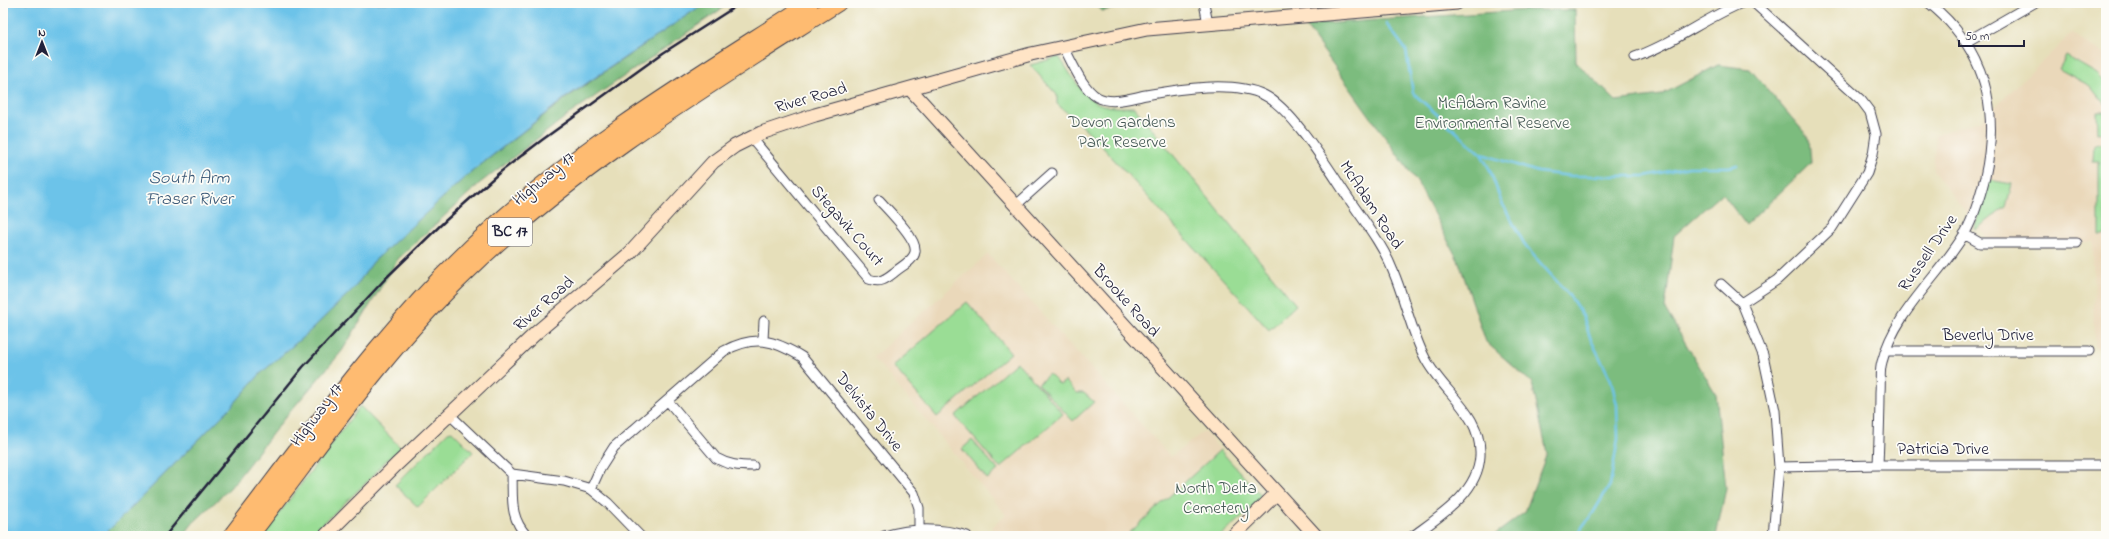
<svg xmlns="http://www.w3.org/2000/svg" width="2109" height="539" viewBox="0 0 2109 539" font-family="'Indie Flower',sans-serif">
  <rect width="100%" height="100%" fill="#fdfcf7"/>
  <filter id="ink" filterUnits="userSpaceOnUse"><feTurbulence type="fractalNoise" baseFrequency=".025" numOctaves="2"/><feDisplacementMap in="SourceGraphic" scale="8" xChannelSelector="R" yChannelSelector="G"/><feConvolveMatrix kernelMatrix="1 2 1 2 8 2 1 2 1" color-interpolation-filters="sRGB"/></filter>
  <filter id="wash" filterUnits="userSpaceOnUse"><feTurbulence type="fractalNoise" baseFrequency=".012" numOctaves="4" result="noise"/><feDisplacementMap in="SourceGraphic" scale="16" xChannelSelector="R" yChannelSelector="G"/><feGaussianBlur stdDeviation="0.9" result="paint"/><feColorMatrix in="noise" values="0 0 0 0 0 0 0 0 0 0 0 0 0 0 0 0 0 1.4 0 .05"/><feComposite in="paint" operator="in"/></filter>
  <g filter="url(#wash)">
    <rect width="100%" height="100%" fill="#e6dfba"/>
    <path fill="#ead8ba" d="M 2072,33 L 2106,55 L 2106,356 L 2094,345 L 2093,242 L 1989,241 L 1933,171 L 1936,134 L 1980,121 Z
      M 988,254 L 1171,457 L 1204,431 L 1220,450 L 1126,536 L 1000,536 L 991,528 L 1006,515 L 873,357 Z"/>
    <path fill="#9add95" stroke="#5e8068" d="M 2066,56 L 2097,74 L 2106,83 L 2106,106 L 2090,86 L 2059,69 Z
      M 1059,57 C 1071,73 1082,99 1103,105 C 1112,108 1124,107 1134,107 L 1296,305 L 1269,330 L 1089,132 L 1057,104 L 1057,95 L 1030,65 Z
      M 2097,112 L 2106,112 L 2106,132 L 2098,133 Z
      M 2106,143 L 2106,235 L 2099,235 L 2099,161 L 2093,161 L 2094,145 Z
      M 1989,180 L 2012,184 L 2006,207 L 1975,230 L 1974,229 Z
      M 2106,255 L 2106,343 L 2103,343 L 2103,256 Z
      M 967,302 L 1011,353 L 937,417 L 893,366 Z
      M 1017,362 L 1063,414 L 1000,468 L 955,416 Z
      M 1049,374 L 1060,385 L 1065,381 L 1077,393 L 1084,393 L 1094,402 L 1073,421 L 1038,384 Z
      M 360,406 L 401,448 L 380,466 L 374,475 L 310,536 L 262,536 Z
      M 452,431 L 473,452 L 418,507 L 395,485 L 448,432 Z
      M 972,440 L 998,470 L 987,479 L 962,449 Z
      M 1220,450 L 1263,498 L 1220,536 L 1126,536 Z"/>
    <path fill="#7bbc7e" stroke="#4e6f5c" d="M 705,3 L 730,3 L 568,115 L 480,183 L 398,259 L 342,351 L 283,420 L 230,488 L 193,523 L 183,536 L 103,536 L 231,407 L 261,373 L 311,330 L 355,287 L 373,262 L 465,177 L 565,99 Z
      M 1095,3 L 1146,3 L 1102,11 Z
      M 1527,10 L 1575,10 L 1576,62 L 1616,101 L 1661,95 L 1718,65 L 1750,69 L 1809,138 L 1811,163 L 1746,225 L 1722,193 L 1674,236 L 1665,309 L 1716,394 L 1726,488 L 1716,536 L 1493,536 L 1525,512 L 1547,453 L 1532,383 L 1486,342 L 1459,262 L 1417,182 L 1305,25 Z"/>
    <path fill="#6cc3e9" stroke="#477292" d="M 3,3 L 705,3 L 565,98 L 465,177 L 373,262 L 355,287 L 311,330 L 261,373 L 231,407 L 103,536 L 3,536 Z"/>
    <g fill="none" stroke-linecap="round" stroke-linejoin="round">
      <path stroke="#6cc3e9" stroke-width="2.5" d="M 1386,23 L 1406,50 L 1413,93 L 1481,154 L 1490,170 L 1501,201 L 1526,247 L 1569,295 L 1583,316 L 1591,340 L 1611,380 L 1617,405 L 1618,439 L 1610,485 L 1593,513 L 1575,536
        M 1482,154 L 1538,172 L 1572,176 L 1645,176 L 1689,167 L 1729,167 L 1737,165"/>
    </g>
  </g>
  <g filter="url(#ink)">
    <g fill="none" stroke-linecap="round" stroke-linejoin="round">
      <defs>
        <path id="street" d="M 1204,3 L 1208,24
          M 1754,3 L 1861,100 L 1870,112 L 1876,134 L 1873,154 L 1867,173 L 1832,228 L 1777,280 L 1742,303 L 1763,355 L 1775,411 L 1779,467 L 1773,536
          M 1966,42 L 2034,3
          M 1063,46 C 1072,61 1081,87 1097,97 C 1112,105 1130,98 1146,95 C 1179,89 1233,80 1264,95 C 1293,109 1330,171 1349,199 C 1364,221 1383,245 1393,271 C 1405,299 1411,331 1425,358 C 1442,392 1482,413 1480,456 C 1478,493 1440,516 1413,536
          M 1635,57 C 1673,44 1705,18 1742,3
          M 751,137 L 869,279 C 881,284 887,278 896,271 C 902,266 914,260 915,252 C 918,239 888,210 879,200
          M 1015,206 L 1052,173
          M 1964,234 L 1980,243 L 2077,243
          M 1721,284 L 1742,303
          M 763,340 L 764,321
          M 1886,351 L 2089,351
          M 668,401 L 716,458 C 728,465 739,466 753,466
          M 450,415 L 512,474 L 564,481 L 591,489 L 608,503 L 640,536
          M 1878,465 C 1879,440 1880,416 1880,392 C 1881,383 1879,371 1882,362 C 1895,311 1939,277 1965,233 C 1975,215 1980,197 1985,177 C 2000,109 1985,48 1929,3
          M 1779,467 L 1878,465 L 2106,465
          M 512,474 C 513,498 509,517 527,536
          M 591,489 L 600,469 L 614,447 L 724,351 C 755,334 774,340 802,357 L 914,493 L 919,508 L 919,529
          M 884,536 C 912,528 939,527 967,536"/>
        <path id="secondary" d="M 910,89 L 1316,536
          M 325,536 L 396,465 L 537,332 L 630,253 L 713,162 L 735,146 L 761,133 L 815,115 L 1031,54 L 1147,29 L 1457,3
          M 1233,536 L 1277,493"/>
        <path id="highway" d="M 231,536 C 314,428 392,317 494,226 C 590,139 702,73 810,3
          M 250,536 C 320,446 384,351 467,272 C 578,164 708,86 838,3"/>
      </defs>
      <use href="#street" stroke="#3f3e4e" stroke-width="11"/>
      <use href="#secondary" stroke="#3f3e4e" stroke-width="15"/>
      <use href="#highway" stroke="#3f3e4e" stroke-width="18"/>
      <use href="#street" stroke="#fff" stroke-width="9"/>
      <use href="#secondary" stroke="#ffe4c6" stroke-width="13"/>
      <use href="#highway" stroke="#febb71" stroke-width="16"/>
      <path stroke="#22223b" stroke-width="2.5" d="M 165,536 L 303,367 L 387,277 L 445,221 L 499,173 L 542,140 L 663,53 L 741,3"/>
    </g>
  </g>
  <g text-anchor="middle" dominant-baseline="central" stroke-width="3.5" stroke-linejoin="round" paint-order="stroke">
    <rect fill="#fdfcf7" stroke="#646373" stroke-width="1" x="488" y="218" width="44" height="28" rx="3"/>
    <g font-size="16" font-weight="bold" fill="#22223b">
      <text x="510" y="232">BC 17</text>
    </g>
    <g font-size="17" fill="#22223b" stroke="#fdfcf7">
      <text transform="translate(811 98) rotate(-16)">River Road</text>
      <text transform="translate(544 179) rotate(-39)">Highway 17</text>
      <text transform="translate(1371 205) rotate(57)">McAdam Road</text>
      <text transform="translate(847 226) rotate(49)">Stegavik Court</text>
      <text transform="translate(1928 253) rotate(-55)">Russell Drive</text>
      <text transform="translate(1126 301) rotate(48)">Brooke Road</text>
      <text transform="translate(544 304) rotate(-41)">River Road</text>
      <text x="1988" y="335">Beverly Drive</text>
      <text transform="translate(869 412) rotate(51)">Delvista Drive</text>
      <text transform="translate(317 415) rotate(-53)">Highway 17</text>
      <text x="1943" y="449">Patricia Drive</text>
    </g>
    <g font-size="17" fill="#465a56" stroke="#fdfcf7">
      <text x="1492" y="103">McAdam Ravine<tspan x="1492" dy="20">Environmental Reserve</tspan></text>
      <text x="1122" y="122">Devon Gardens<tspan x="1122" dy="20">Park Reserve</tspan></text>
      <text x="1216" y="488">North Delta<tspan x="1216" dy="20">Cemetery</tspan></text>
    </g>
    <g font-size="18" font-style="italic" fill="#3c5a78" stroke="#fdfcf7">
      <text x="189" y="179">South Arm<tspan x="189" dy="21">Fraser River</tspan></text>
    </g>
  </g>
  <rect width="2109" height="539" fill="none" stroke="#fdfcf7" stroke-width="16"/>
  <g transform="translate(42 42)" stroke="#fdfcf7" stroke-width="3" paint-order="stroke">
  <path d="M0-3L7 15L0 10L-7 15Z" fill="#22223b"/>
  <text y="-6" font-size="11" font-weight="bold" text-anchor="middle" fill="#22223b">N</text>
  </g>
  <path d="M1959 40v6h65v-6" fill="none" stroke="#22223b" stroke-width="2"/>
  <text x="1965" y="40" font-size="12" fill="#22223b" stroke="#fdfcf7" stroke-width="3" paint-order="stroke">50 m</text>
</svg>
